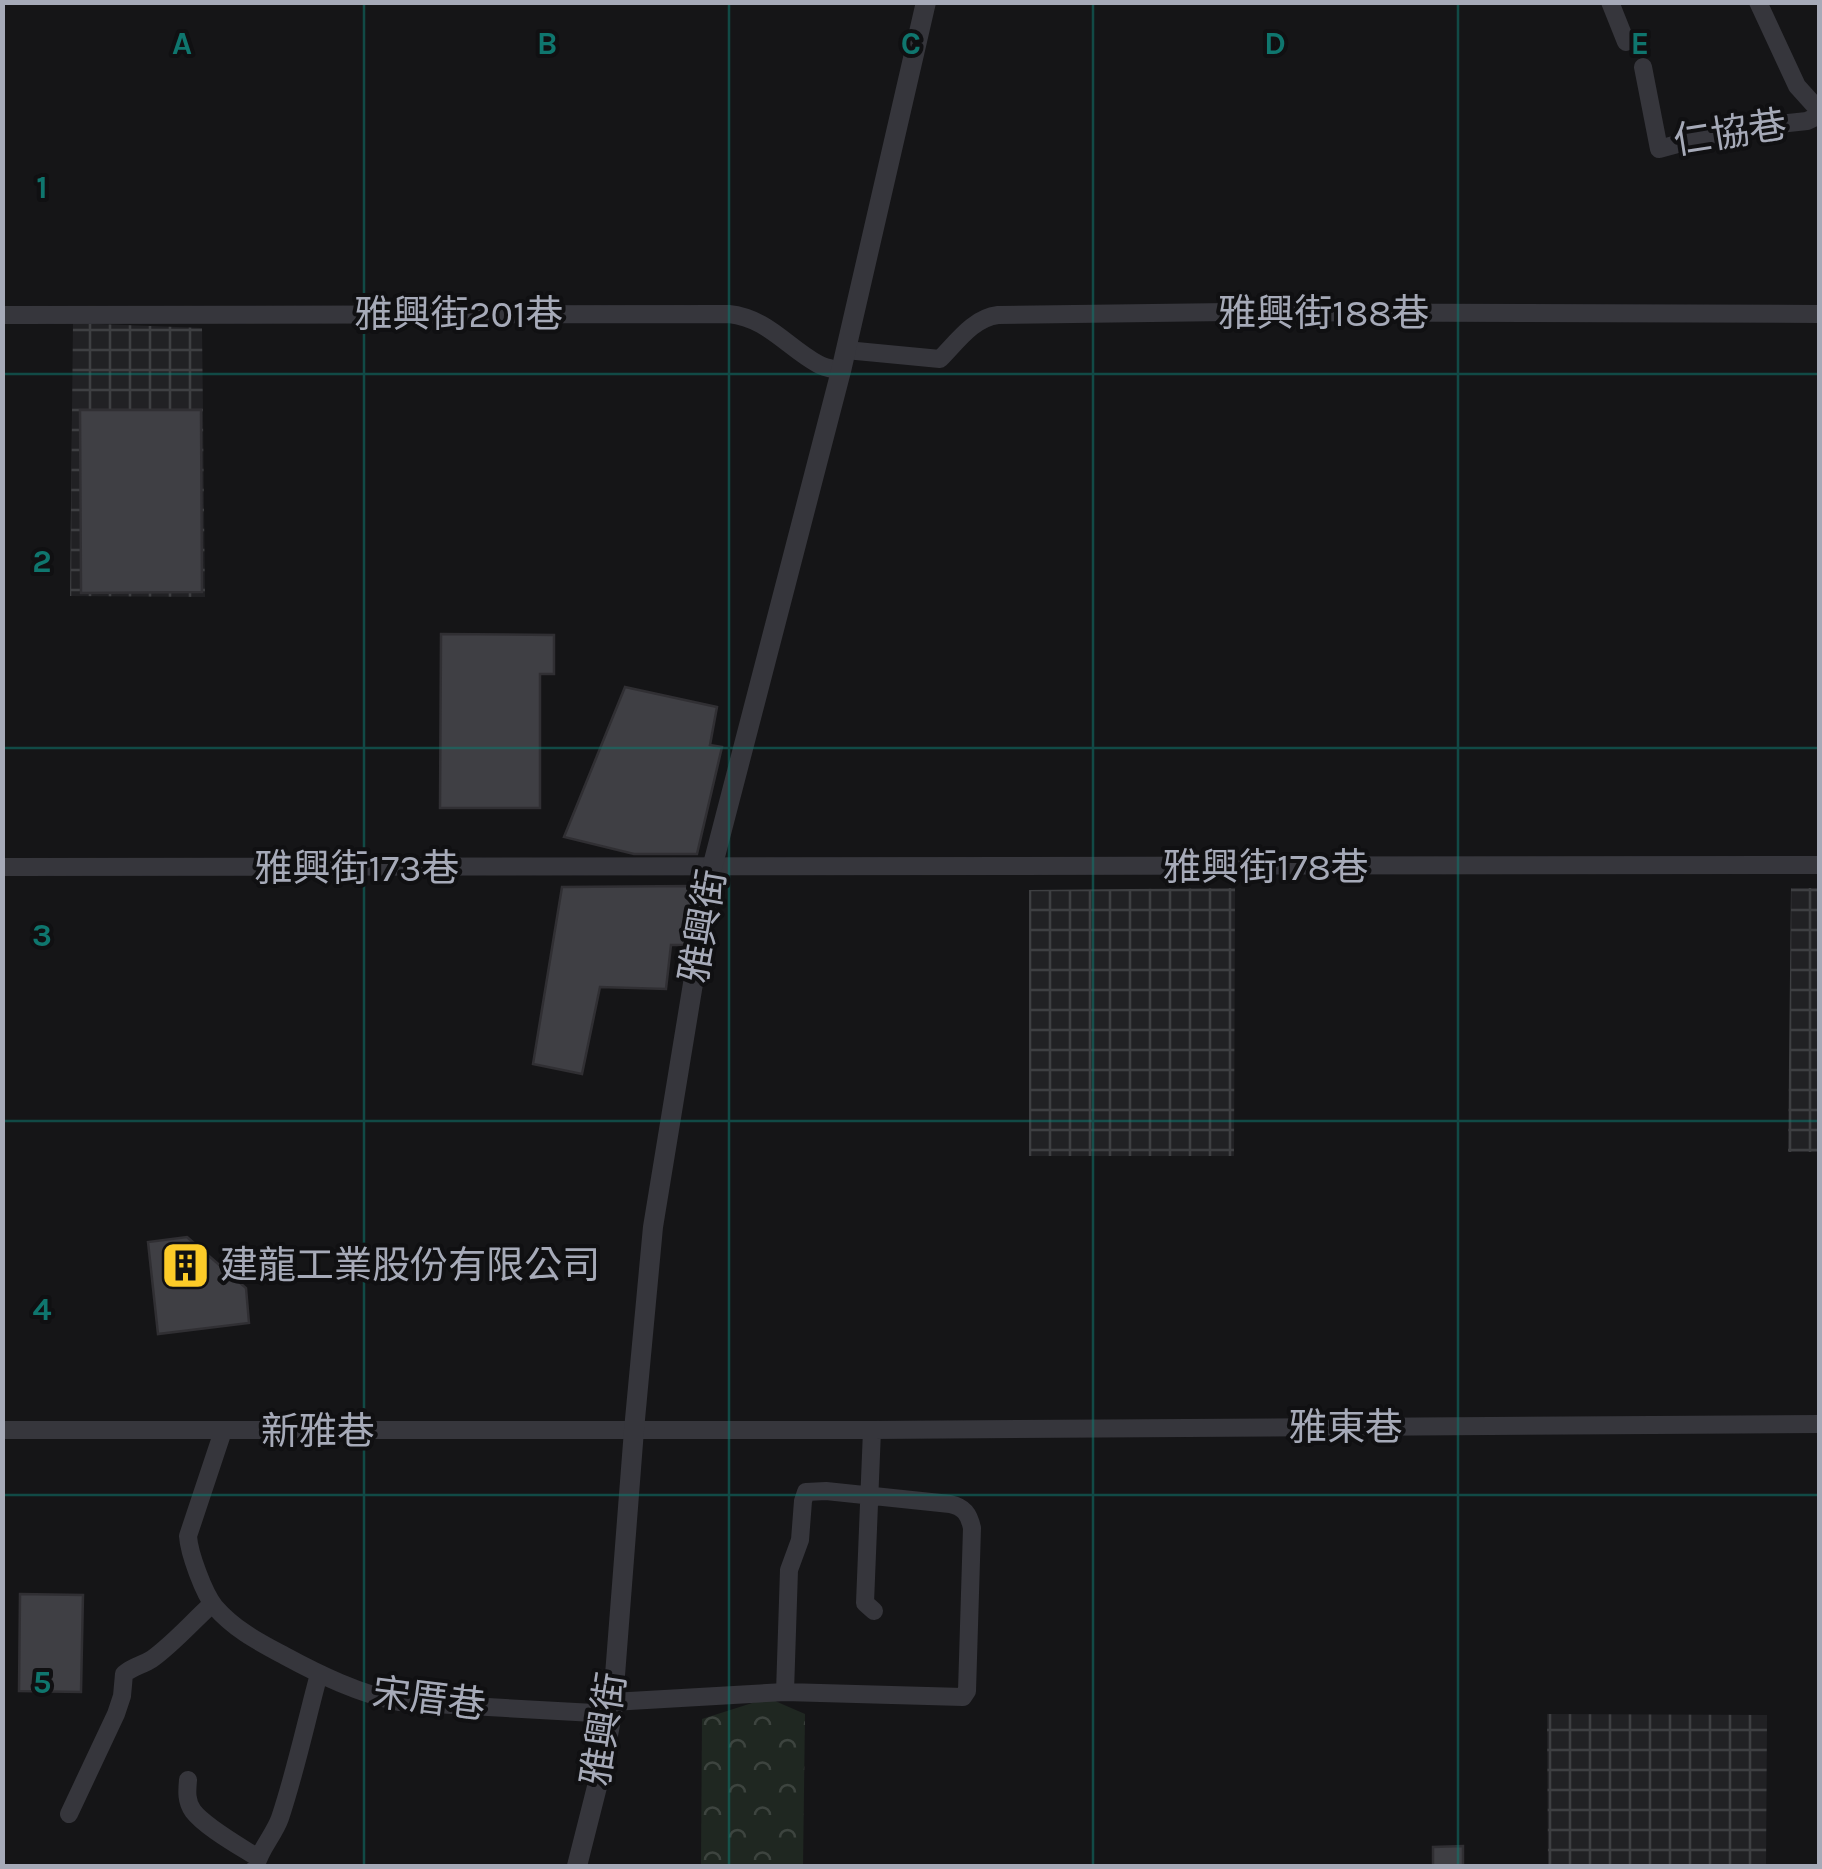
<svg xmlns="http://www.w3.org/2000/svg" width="1822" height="1869" viewBox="0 0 1822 1869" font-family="Karla,'Noto Sans TC',sans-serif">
  <defs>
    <pattern id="industrial-grid" width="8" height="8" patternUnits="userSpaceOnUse" patternTransform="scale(2.5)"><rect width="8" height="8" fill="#212124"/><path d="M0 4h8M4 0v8" fill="none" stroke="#3e3f42"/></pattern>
    <pattern id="forest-crowns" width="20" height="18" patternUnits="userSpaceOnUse" patternTransform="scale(2.5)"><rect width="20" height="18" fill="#1f2721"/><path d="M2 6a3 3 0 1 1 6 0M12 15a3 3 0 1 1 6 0" fill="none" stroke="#3d443f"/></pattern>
  </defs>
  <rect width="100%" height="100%" fill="#151517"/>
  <path fill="url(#industrial-grid)" d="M 73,323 L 202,328 L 205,597 L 70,596 Z
    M 1235,888 L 1234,1156 L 1029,1156 L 1029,890 Z
    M 1791,888 L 1819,888 L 1819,1152 L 1788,1152 Z
    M 1547,1714 L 1767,1715 L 1766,1866 L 1548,1866 Z"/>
  <path fill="url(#forest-crowns)" d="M 768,1698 L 805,1714 L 803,1866 L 701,1866 L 702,1719 Z"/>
  <path fill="#3f3f44" stroke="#302f33" stroke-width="2.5" d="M 80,410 L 201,410 L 202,592 L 81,593 Z
    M 441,634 L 554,635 L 554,674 L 540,674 L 540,808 L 440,808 Z
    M 625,687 L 717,707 L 710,745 L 722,747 L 697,854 L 634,854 L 564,837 Z
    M 691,886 L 692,907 L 685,945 L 671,945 L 666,989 L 600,987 L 582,1074 L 533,1064 L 562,887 Z
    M 187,1237 L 246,1288 L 249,1323 L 158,1334 L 148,1242 Z
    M 20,1594 L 83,1595 L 81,1692 L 19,1691 Z
    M 1463,1846 L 1463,1866 L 1433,1866 L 1433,1847 Z"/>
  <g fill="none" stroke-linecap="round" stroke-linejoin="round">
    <path stroke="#36363c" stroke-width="18" d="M 1610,2 L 1626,42
      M 1758,2 L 1797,86 L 1815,106 L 1820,106
      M 1643,67 L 1659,149 L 1733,129 L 1807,121 L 1820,115
      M 2,315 L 729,314 C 767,318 787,347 818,364 C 825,368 833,369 841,371
      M 846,350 L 940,359 C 957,342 973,318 998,315 L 1229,312 L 1820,314
      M 2,867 L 1820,865
      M 2,1430 L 872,1430 L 1820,1424
      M 872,1430 L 865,1603 L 874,1611
      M 223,1431 L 188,1536 C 189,1553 204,1594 215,1607 C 235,1630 259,1642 285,1656 C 322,1676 358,1693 399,1702 L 612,1714
      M 612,1702 L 785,1692 L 963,1697 L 967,1691 L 972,1528 C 969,1514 964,1507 950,1504 L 826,1491 L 806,1492 L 803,1501 L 800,1540 L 789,1570 L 785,1692
      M 188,1780 C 187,1791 186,1801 193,1811 C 205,1827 241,1847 258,1858
      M 69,1814 L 116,1714 L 122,1696 L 124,1674 C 133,1666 143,1665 152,1659 C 174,1643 192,1622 212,1604
      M 256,1866 C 260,1849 274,1835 280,1818 C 296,1770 306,1722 319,1674"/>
    <path stroke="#36363c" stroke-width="20" d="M 577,1866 L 602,1767 L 612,1714 L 634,1430 L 653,1227 L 712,868 L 841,371 L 926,2"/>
  </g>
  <path fill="none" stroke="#0f766e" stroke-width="2.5" stroke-opacity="0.55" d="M 364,2 L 364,1866M 729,2 L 729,1866M 1093,2 L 1093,1866M 1458,2 L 1458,1866M 2,374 L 1820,374M 2,748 L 1820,748M 2,1121 L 1820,1121M 2,1495 L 1820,1495"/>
  <defs>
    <symbol id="building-square" viewBox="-11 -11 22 22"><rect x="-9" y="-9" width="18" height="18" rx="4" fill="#fccb28" stroke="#101012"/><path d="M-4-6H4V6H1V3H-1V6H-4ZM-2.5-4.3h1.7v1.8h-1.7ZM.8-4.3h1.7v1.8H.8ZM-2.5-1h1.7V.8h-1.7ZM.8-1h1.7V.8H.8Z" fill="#111"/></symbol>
  </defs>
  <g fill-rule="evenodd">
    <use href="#building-square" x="158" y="1238" width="55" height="55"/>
  </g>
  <g text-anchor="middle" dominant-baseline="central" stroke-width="8" stroke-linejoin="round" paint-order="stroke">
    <g font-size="38" fill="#a6aab8" stroke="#101012">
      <text transform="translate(1730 133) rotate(-9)">仁協巷</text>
      <text x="1324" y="313">雅興街188巷</text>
      <text x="459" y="314">雅興街201巷</text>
      <text x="1266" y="867">雅興街178巷</text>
      <text x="357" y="868">雅興街173巷</text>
      <text transform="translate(703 926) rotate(-80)">雅興街</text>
      <text x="1346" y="1427">雅東巷</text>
      <text x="318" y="1431">新雅巷</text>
      <text transform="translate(429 1699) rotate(7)">宋厝巷</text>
      <text transform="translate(604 1729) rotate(-81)">雅興街</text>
    </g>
    <g font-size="38" fill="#a6aab8" stroke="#101012" text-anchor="start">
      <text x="220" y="1265">建龍工業股份有限公司</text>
    </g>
  </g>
  <g font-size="32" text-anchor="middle" font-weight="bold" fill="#0f766e" stroke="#101012" stroke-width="8" stroke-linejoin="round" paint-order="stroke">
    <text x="182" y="54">A</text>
    <text x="547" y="54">B</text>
    <text x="911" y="54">C</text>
    <text x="1275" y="54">D</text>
    <text x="1640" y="54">E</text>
    <text x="42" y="198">1</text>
    <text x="42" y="572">2</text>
    <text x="42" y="946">3</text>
    <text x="42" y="1320">4</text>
    <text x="42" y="1693">5</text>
  </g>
  <rect width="1822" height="1869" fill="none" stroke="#a6aab8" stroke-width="10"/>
</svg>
